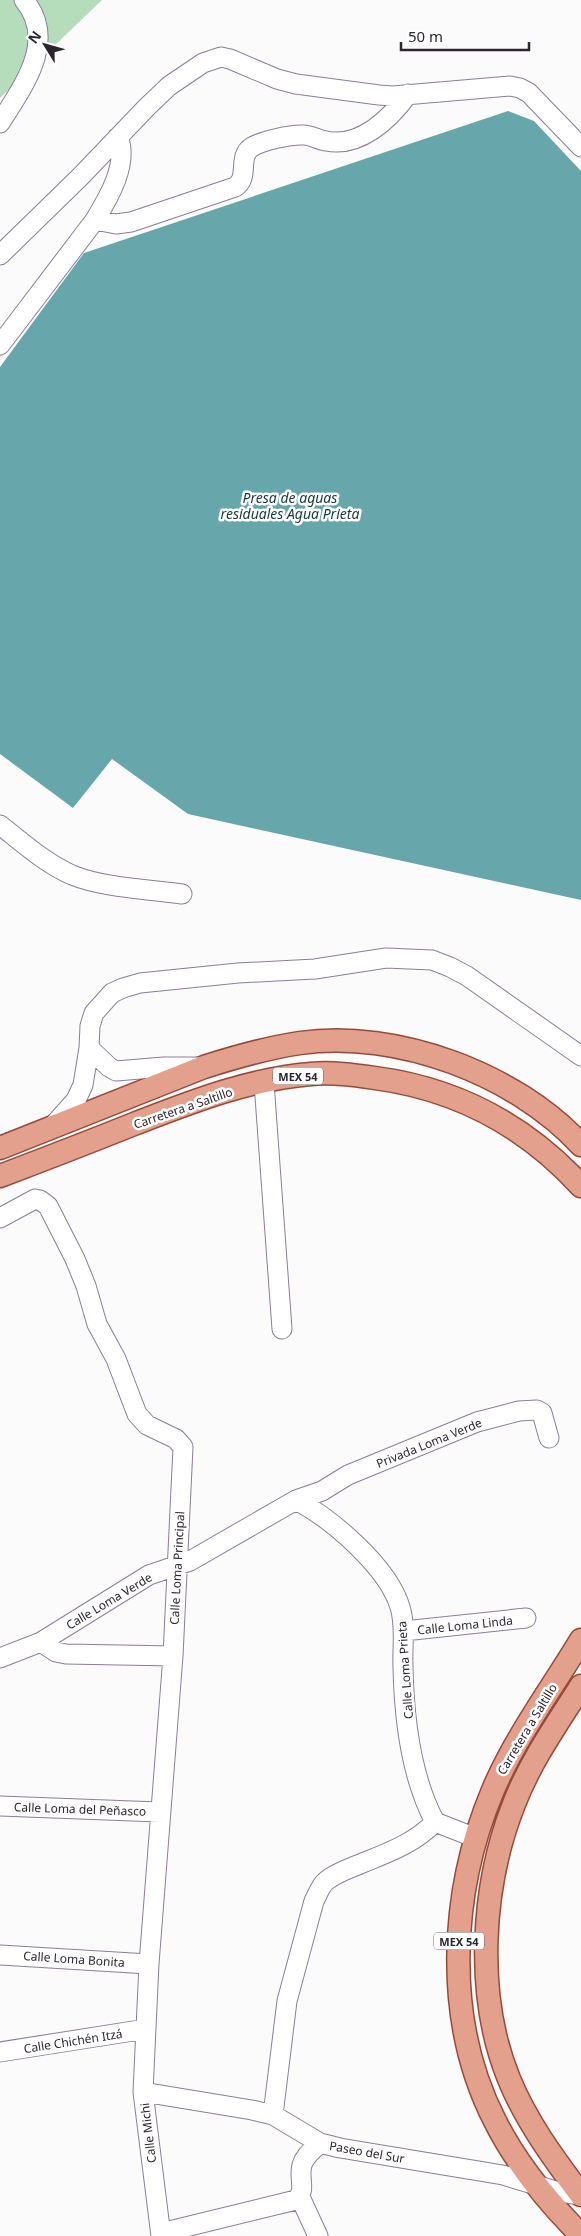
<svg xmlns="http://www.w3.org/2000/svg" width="581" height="2236" viewBox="0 0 581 2236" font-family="'Noto Sans',sans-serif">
  <rect width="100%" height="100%" fill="#fbfbfb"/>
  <path fill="#b5ddbc" d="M 0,0 L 102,0 L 0,98 Z"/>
  <path fill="#67a7ab" d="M 508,111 L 534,121 L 581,171 L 581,900 L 188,814 L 112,759 L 73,808 L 0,754 L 0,367 L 84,253 Z"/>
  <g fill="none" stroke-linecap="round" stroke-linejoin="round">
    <defs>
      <path id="minor" d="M 0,123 C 23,86 58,41 24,0
        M 95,220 L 116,224 L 131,222 L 235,187 C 250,178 237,156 252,147 C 262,141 291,134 304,135 C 311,135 318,140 326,141 C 360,148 390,119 408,94
        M 0,255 L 80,177 L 147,107 L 169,86 L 203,63 L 221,57 L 230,59 L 277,79 L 296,84 L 379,95 L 393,96 L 510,86 L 520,88 L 529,93 L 581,147
        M 0,345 L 95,220 C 109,197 129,163 118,137
        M 0,825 C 23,843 45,863 72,875 C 104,888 148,889 182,894
        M 89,1048 L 109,1067 L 116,1071 L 164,1067 L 199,1067
        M 264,1083 L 282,1329
        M 50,1129 L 76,1100 L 83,1085 L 89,1048 L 90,1026 L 94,1013 L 112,993 L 123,988 L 140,983 L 238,973 L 315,969 L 386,958 L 432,960 L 450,967 L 467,976 L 581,1056
        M 0,1218 L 35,1199 L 40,1200 L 48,1206 L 75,1259 L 86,1286 L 97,1324 L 116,1359 L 137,1414 L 147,1425 L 176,1439 L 183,1447 L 173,1656 L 149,1964 L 143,2092 L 161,2236
        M 296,1500 C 332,1519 388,1567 400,1607 C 406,1626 402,1647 403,1667 C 404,1718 411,1777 435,1822
        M 404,1631 L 526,1618
        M 41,1642 L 56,1652 L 66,1654 L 173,1656
        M 0,1658 L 41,1642 L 149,1575 L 190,1561 L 296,1500 L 322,1491 L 348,1475 L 477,1422 L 519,1411 L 537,1410 L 542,1413 L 549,1438
        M 0,1806 L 159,1812
        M 435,1822 L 476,1838
        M 0,1955 L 149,1964
        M 0,2052 L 146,2029
        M 143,2092 L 252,2110 L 273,2115 L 320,2143 L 340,2148 L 503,2175 L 559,2192 L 581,2195
        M 273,2115 L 287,2001 L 314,1901 C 318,1894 320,1886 326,1881 C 337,1872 351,1868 365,1862 C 390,1852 416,1842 435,1822
        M 300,2197 L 318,2236
        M 161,2233 L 296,2200 C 307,2190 298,2178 302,2165 C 305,2155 313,2150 320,2143"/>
      <path id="major" d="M 0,1148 L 204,1067 C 235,1057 267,1048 300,1043 C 396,1029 516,1074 581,1145
        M 0,1176 C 45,1159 89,1142 134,1124 C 191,1102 249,1079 311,1074 C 333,1072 354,1075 375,1078 C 458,1089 525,1125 581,1186
        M 581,1640 C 552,1688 515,1738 493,1790 C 450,1892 443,2020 495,2121 C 516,2163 548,2202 581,2235
        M 581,1686 C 557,1724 530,1762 514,1804 C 481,1887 475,1996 509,2079 C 526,2121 554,2159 581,2195"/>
    </defs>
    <use href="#minor" stroke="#8b7d98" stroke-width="21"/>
    <use href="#major" stroke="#964b3a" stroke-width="25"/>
    <use href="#minor" stroke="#fff" stroke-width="19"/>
    <use href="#major" stroke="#e3a08c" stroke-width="22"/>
  </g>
  <g text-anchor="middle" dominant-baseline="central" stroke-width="5" stroke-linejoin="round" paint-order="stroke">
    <g fill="#fff" stroke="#6b666e" stroke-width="1">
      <rect x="273" y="1067.5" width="50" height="17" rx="4"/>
      <rect x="434" y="1932.5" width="50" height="17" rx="4"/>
    </g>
    <g font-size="11" font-weight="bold" fill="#2b2530">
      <text x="298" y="1076">MEX 54</text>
      <text x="459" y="1941">MEX 54</text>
    </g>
    <g font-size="12" fill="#2b2530" stroke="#fff">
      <text transform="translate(183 1108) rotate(-19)">Carretera a Saltillo</text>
      <text transform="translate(429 1443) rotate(-22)">Privada Loma Verde</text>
      <text transform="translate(177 1568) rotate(-87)">Calle Loma Principal</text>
      <text transform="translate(109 1601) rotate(-31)">Calle Loma Verde</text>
      <text transform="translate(465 1625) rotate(-6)">Calle Loma Linda</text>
      <text transform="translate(405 1670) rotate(-94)">Calle Loma Prieta</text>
      <text transform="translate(527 1729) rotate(-59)">Carretera a Saltillo</text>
      <text transform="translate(80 1809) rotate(2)">Calle Loma del Peñasco</text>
      <text transform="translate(74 1959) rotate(4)">Calle Loma Bonita</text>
      <text transform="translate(73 2041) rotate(-9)">Calle Chichén Itzá</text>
      <text transform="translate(148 2133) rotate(-97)">Calle Michi</text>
      <text transform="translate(367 2152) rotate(10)">Paseo del Sur</text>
    </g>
    <g font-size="14" font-style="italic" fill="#173839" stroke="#fff">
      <text x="290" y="497">Presa de aguas<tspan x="290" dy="16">residuales Agua Prieta</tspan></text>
    </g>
  </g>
  <g transform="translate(45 45) rotate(307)" stroke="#ffffff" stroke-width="4" paint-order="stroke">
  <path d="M0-4L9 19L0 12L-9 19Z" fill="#2b2530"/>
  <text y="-8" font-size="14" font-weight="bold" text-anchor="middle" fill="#2b2530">N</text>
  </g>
  <path d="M401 42v8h128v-8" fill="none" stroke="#2b2530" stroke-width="2.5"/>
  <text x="408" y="42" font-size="15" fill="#2b2530" stroke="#ffffff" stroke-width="4" paint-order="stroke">50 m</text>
</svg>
